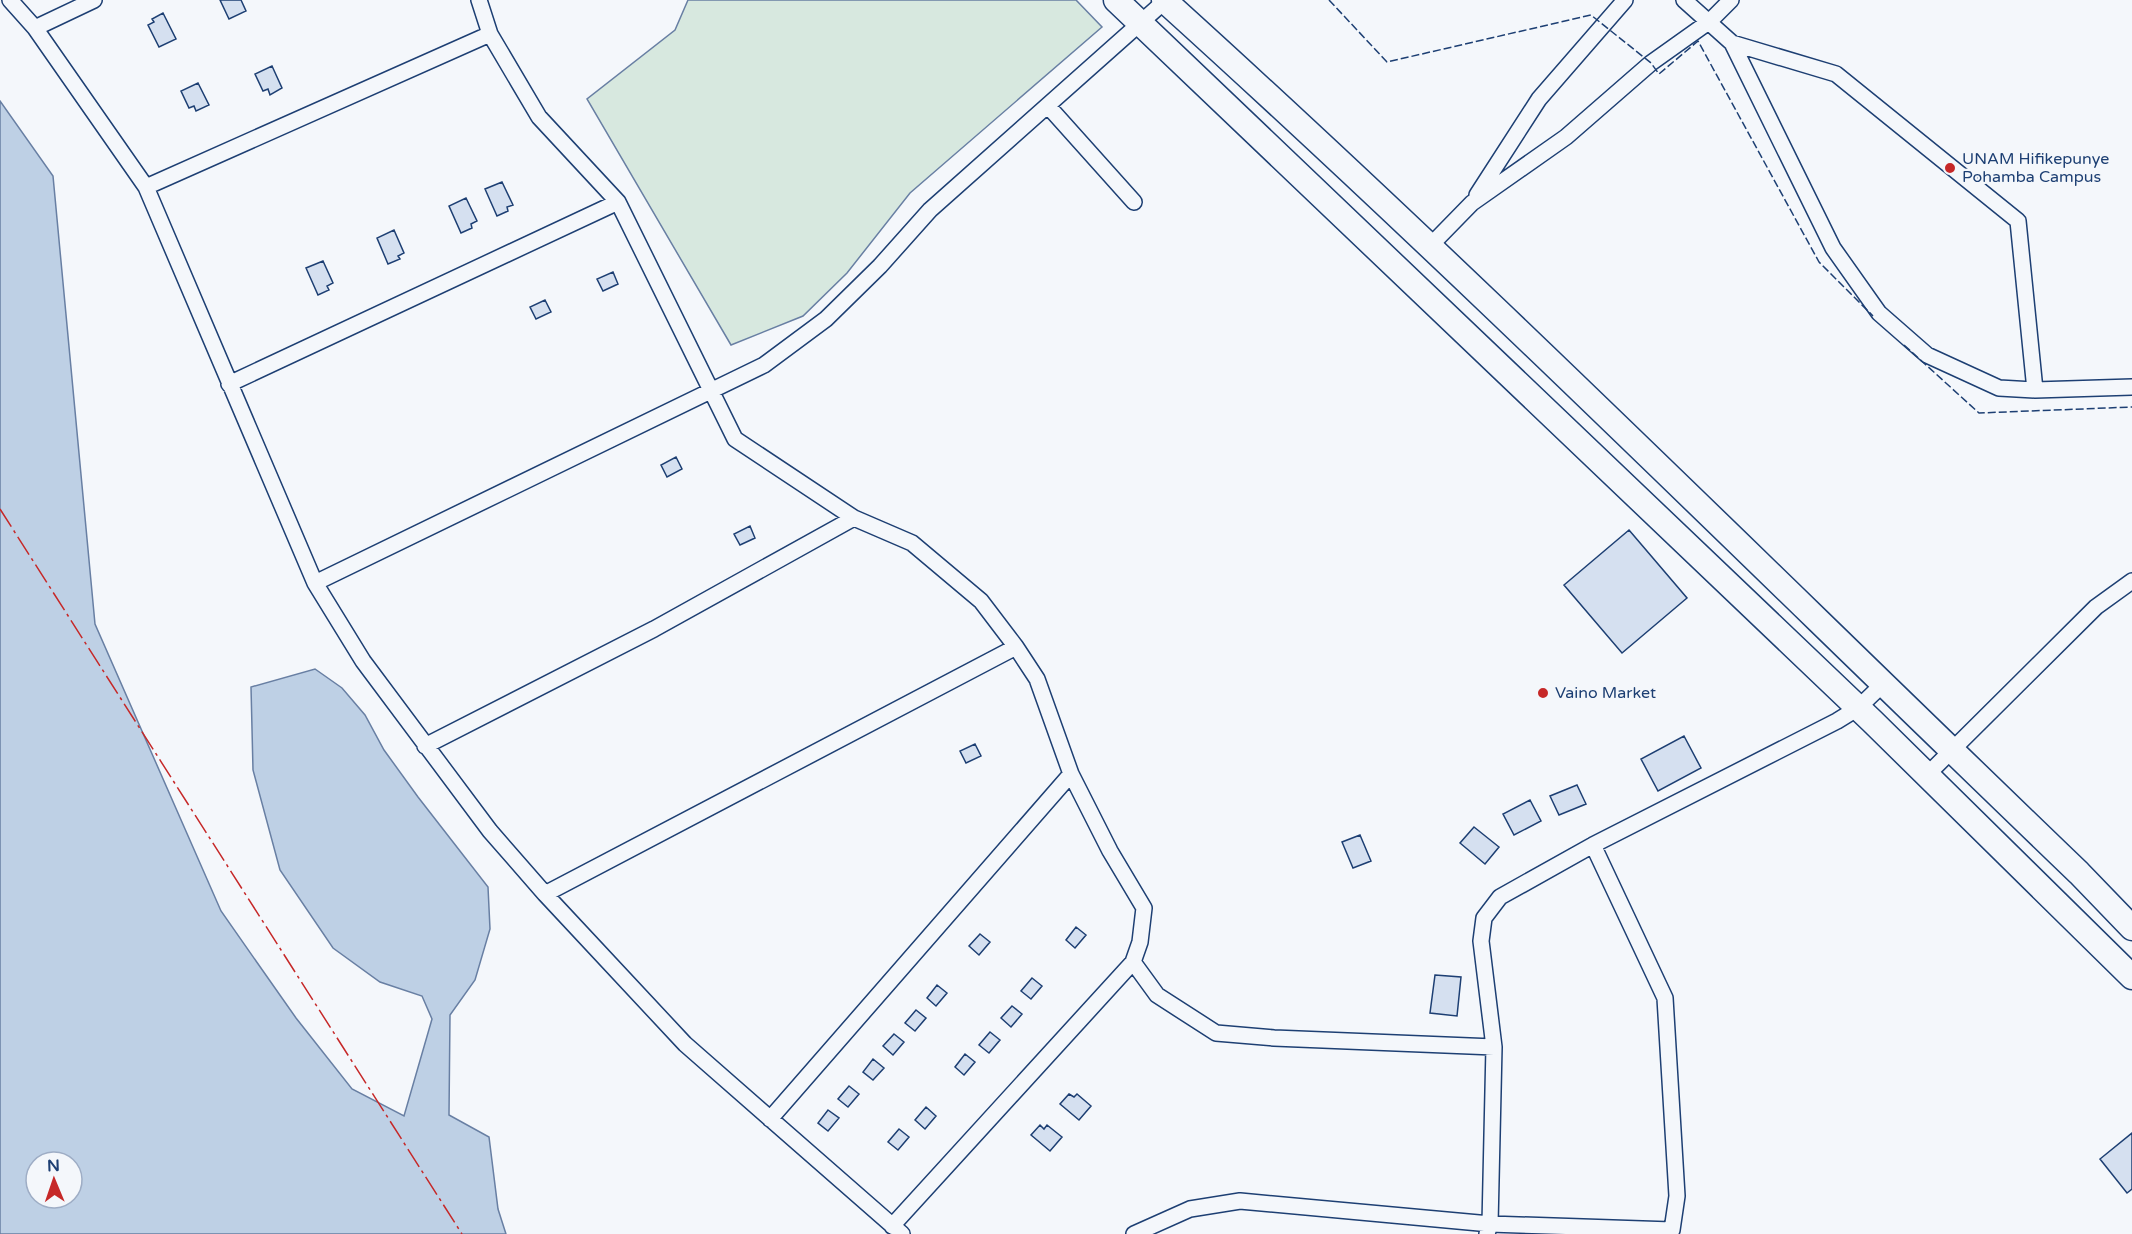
<svg xmlns="http://www.w3.org/2000/svg" width="2132" height="1234" viewBox="0 0 2132 1234" font-family="'Varela Round',sans-serif">
  <rect width="100%" height="100%" fill="#f4f7fb"/>
  <path fill="#d7e8df" stroke="#687fa3" stroke-width="1.5" d="M 688,0 L 1076,0 L 1102,27 L 910,193 L 847,273 L 803,316 L 731,345 L 587,99 L 675,30 Z"/>
  <path fill="#bed0e5" stroke="#687fa3" stroke-width="1.5" fill-rule="evenodd" d="M 0,101 L 53,176 L 95,624 L 221,911 L 296,1018 L 352,1089 L 404,1116 L 432,1019 L 422,996 L 380,982 L 333,948 L 280,870 L 253,770 L 251,687 L 315,669 L 342,688 L 365,715 L 384,750 L 418,797 L 488,887 L 490,929 L 475,980 L 450,1015 L 449,1115 L 489,1137 L 498,1209 L 506,1234 L 0,1234 ZM 36,1162 L 72,1162 L 72,1198 L 36,1198 Z"/>
  <path fill="#d5e0f0" stroke="#1d3f73" stroke-width="1.5" d="M 220,0 L 241,0 L 246,11 L 229,19 Z
    M 163,13 L 176,39 L 159,47 L 148,25 L 154,22 L 152,19 Z
    M 272,66 L 282,88 L 270,95 L 268,89 L 263,91 L 255,74 Z
    M 198,83 L 209,105 L 196,111 L 194,106 L 189,108 L 181,91 Z
    M 502,182 L 513,205 L 507,207 L 508,211 L 497,216 L 485,189 Z
    M 466,198 L 477,221 L 471,224 L 472,228 L 461,233 L 449,206 Z
    M 394,230 L 404,253 L 398,256 L 400,259 L 388,264 L 377,238 Z
    M 323,261 L 333,283 L 327,286 L 329,290 L 318,295 L 306,268 Z
    M 613,272 L 618,284 L 603,291 L 597,279 Z
    M 545,300 L 551,312 L 536,319 L 530,307 Z
    M 676,457 L 682,469 L 667,477 L 661,465 Z
    M 750,526 L 755,538 L 740,545 L 734,534 Z
    M 1629,530 L 1687,598 L 1622,653 L 1564,585 Z
    M 1684,736 L 1701,768 L 1658,791 L 1641,759 Z
    M 975,744 L 981,756 L 966,763 L 960,751 Z
    M 1577,785 L 1586,804 L 1559,815 L 1550,796 Z
    M 1530,800 L 1541,821 L 1514,835 L 1503,814 Z
    M 1474,827 L 1499,847 L 1485,864 L 1460,843 Z
    M 1360,835 L 1371,861 L 1353,868 L 1342,842 Z
    M 1076,927 L 1086,935 L 1075,948 L 1066,940 Z
    M 980,934 L 990,942 L 979,955 L 969,946 Z
    M 1435,975 L 1461,977 L 1457,1016 L 1430,1013 Z
    M 1032,978 L 1042,986 L 1031,999 L 1021,991 Z
    M 937,985 L 947,993 L 936,1006 L 927,998 Z
    M 1012,1006 L 1022,1014 L 1011,1027 L 1001,1018 Z
    M 916,1010 L 926,1018 L 915,1031 L 905,1023 Z
    M 990,1032 L 1000,1040 L 989,1053 L 979,1045 Z
    M 894,1034 L 904,1042 L 893,1055 L 883,1046 Z
    M 965,1054 L 975,1062 L 964,1075 L 955,1067 Z
    M 873,1059 L 884,1068 L 873,1080 L 863,1072 Z
    M 849,1086 L 859,1094 L 848,1107 L 838,1099 Z
    M 1069,1094 L 1074,1097 L 1077,1094 L 1091,1106 L 1079,1120 L 1060,1104 Z
    M 926,1107 L 936,1116 L 925,1129 L 915,1120 Z
    M 828,1110 L 839,1118 L 828,1131 L 818,1123 Z
    M 1040,1125 L 1044,1129 L 1047,1125 L 1062,1137 L 1050,1151 L 1031,1135 Z
    M 899,1129 L 909,1137 L 898,1150 L 888,1142 Z
    M 2132,1133 L 2132,1189 L 2127,1193 L 2100,1159 Z"/>
  <g fill="none" stroke-linecap="round" stroke-linejoin="round">
    <defs>
      <path id="street" d="M 10,0 L 35,28 L 146,187 L 315,583 L 363,661 L 490,831 L 545,894 L 685,1044 L 902,1234
        M 479,0 L 490,34 L 539,117 L 618,202 L 735,439 L 854,518 L 912,543 L 981,601 L 1016,647 L 1037,679 L 1071,774 L 1110,851 L 1144,908 L 1140,942 L 1133,962 L 892,1226
        M 1684,0 L 1732,43 L 1833,248 L 1879,313 L 1927,355 L 1999,388 L 2035,390 L 2132,387
        M 35,28 L 94,0
        M 1732,43 L 1836,74 L 2018,221 L 2035,390
        M 1048,106 L 1134,202
        M 146,187 L 490,34
        M 1477,195 L 1539,99 L 1625,0
        M 1429,247 L 1472,203 L 1566,137 L 1651,63 L 1710,21 L 1731,0
        M 229,384 L 618,202
        M 315,583 L 764,365 L 826,319 L 880,266 L 930,210 L 1165,1
        M 425,746 L 654,629 L 854,518
        M 1927,775 L 2096,607 L 2132,581
        M 545,894 L 1016,647
        M 1133,962 L 1157,995 L 1216,1033 L 1274,1038 L 1494,1047
        M 770,1119 L 1071,774
        M 1134,1234 L 1190,1209 L 1240,1201 L 1490,1224 L 1672,1230 L 1677,1196 L 1665,998 L 1593,845
        M 1487,1234 L 1490,1224 L 1494,1047 L 1481,941 L 1484,918 L 1500,897 L 1593,845 L 1837,721 L 1858,708 L 1882,685"/>
      <path id="primary" d="M 1116,0 L 1872,721 L 2132,977
        M 1164,0 C 1477,283 1775,581 2079,873 L 2132,928"/>
    </defs>
    <use href="#street" stroke="#1d3f73" stroke-width="18"/>
    <use href="#primary" stroke="#1d3f73" stroke-width="27"/>
    <use href="#street" stroke="#f4f7fb" stroke-width="15"/>
    <use href="#primary" stroke="#f4f7fb" stroke-width="24"/>
    <path stroke="#1d3f73" stroke-width="1.5" stroke-dasharray="8 3" stroke-linecap="butt" d="M 1329,0 L 1387,62 L 1591,15 L 1651,63 L 1659,74 L 1698,41 L 1819,262 L 1873,316
      M 1904,345 L 1979,413 L 2132,407"/>
    <path stroke="#c62828" stroke-width="1.5" stroke-dasharray="21 4.5 3 4.5" stroke-linecap="butt" d="M 0,509 L 462,1234"/>
  </g>
  <g fill="#c62828" stroke="#f4f7fb" stroke-width="2">
    <circle cx="1950" cy="168" r="6"/>
    <circle cx="1543" cy="693" r="6"/>
  </g>
  <g text-anchor="middle" dominant-baseline="central" stroke-width="4.5" stroke-linejoin="round" paint-order="stroke">
    <g font-size="16" fill="#1d3f73" stroke="#f4f7fb" text-anchor="start">
      <text x="1962" y="159">UNAM Hifikepunye<tspan x="1962" dy="18">Pohamba Campus</tspan></text>
      <text x="1555" y="693">Vaino Market</text>
    </g>
  </g>
  <g transform="translate(54 1180) rotate(358)"><circle r="28" fill="#f4f7fb" stroke="#9eadc5" stroke-width="1.5"/>
  <path d="M0-4.5L10 22L0 15L-10 22Z" fill="#c62828"/>
  <text y="-9" font-size="16" font-weight="bold" text-anchor="middle" fill="#1d3f73">N</text>
  </g>
</svg>
